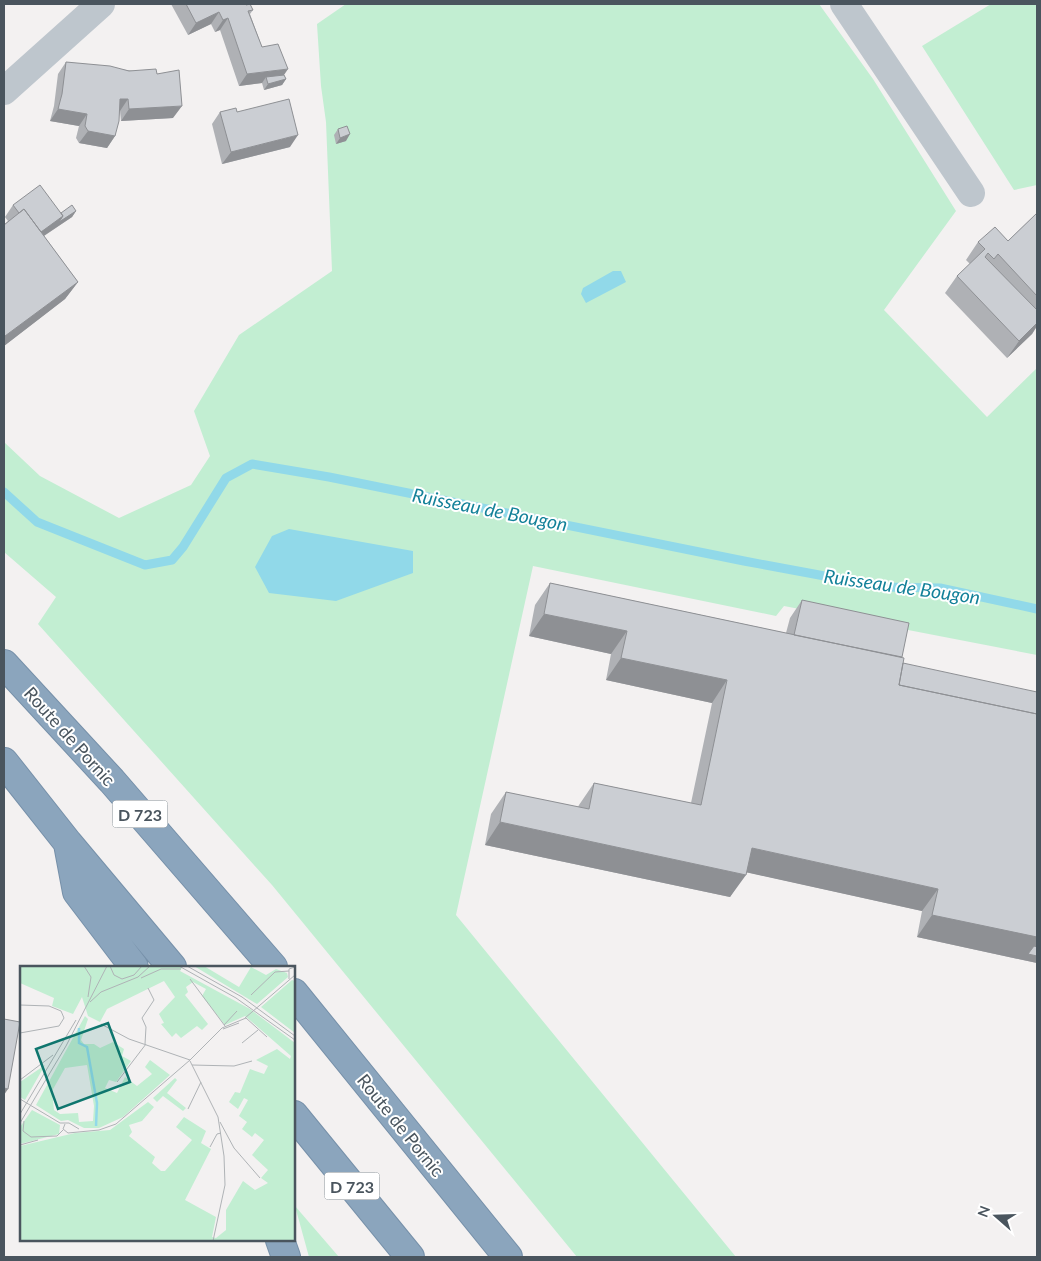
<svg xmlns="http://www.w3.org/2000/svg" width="1041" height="1261" viewBox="0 0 1041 1261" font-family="Lato,sans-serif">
  <rect width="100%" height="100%" fill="#f3f1f1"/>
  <path fill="#c2eed2" d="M 346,4 L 819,4 L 873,79 L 956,211 L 884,310 L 987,417 L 1037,368 L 1037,655 L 784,606 L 776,616 L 533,566 L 456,915 L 736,1257 L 577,1257 L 272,885 L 38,624 L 56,597 L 4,552 L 4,442 L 40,476 L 119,518 L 191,485 L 210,456 L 194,411 L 239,335 L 332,271 L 326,122 L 321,86 L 317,24 Z
    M 991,4 L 1037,4 L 1037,185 L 1014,190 L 922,46 Z
    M 295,1206 L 339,1257 L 309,1257 Z"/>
  <path fill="#91d9e9" d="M 613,271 L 621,271 L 626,282 L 586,303 L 581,294 L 583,288 Z
    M 289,529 L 413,551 L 413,573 L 336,601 L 269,593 L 255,567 L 272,536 Z"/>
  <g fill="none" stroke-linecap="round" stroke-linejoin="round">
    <path stroke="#91d9e9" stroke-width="9" d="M 4,492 L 37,522 L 145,565 L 172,560 L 183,547 L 226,478 L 252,464 L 329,477 L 744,561 L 884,587 L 940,588 L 1037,609"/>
    <defs>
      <path id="highway" d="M 4,664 L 112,781 L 273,967
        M 4,762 L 68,843 L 172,967
        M 68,844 L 77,892 L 134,967
        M 294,993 L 508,1257
        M 294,1115 L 410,1257
        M 280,1240 L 286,1257"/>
    </defs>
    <use href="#highway" stroke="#7690a9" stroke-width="30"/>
    <path stroke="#bec6cd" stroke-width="28" d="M 844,4 L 971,193
      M 4,91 L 101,4"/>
    <use href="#highway" stroke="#8ba5bd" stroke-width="28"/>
  </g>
  <path fill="#afb1b5" d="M 171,4 L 250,4 L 253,10 L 250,14 L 262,47 L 284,75 L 286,79 L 282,85 L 264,90 L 262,83 L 239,86 L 220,30 L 215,32 L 211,24 L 188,35 Z
    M 66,62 L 157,74 L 173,118 L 121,121 L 120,111 L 115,136 L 107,148 L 79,143 L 76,138 L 79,126 L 50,121 L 54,106 L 58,74 Z
    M 220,112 L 237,112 L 290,147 L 222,164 L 212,124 Z
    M 338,129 L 346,141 L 336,144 L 334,135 Z
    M 13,205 L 61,213 L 76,211 L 72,217 L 44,236 L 78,282 L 65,299 L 4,346 L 4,225 L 8,221 L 5,217 Z
    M 1037,213 L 1037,326 L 1032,334 L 1007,358 L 945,293 L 957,276 L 970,264 L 966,260 L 978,242 L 1008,241 Z
    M 550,583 L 786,633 L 790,618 L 802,600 L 902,657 L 903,663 L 1037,963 L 917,937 L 922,911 L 746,872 L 730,897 L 485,845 L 491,814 L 506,792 L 578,807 L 579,805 L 594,783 L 691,803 L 712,703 L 606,680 L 611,654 L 529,636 L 535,605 Z"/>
  <path fill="#8e9094" d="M 219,12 L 211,24 L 188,35 L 196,23 Z
    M 228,18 L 220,30 L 215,32 L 223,20 Z
    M 288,69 L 280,81 L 266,77 L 262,83 L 239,86 L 247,74 Z
    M 286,79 L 282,85 L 264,90 L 268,84 Z
    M 120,99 L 128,99 L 120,111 Z
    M 182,106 L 173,118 L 121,121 L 129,109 Z
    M 58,109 L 87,114 L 79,126 L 50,121 Z
    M 88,131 L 115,136 L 107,148 L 79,143 Z
    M 350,134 L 346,141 L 336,144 L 340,138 Z
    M 298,135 L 290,147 L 222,164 L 231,152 Z
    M 76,211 L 72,217 L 27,247 L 36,235 L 63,216 Z
    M 78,282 L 65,299 L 4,346 L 4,339 L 5,336 Z
    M 1037,323 L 1037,326 L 1032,334 L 1007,358 L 1019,341 Z
    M 544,614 L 627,631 L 611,654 L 529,636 Z
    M 621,658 L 727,680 L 712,703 L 606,680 Z
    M 500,822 L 746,875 L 730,897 L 485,845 Z
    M 752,848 L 938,889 L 922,911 L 736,870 Z
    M 932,915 L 1037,935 L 1037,963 L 917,937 Z
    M 4,1088 L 8,1089 L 4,1095 Z"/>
  <path fill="#cbced3" stroke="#8e9094" d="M 186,4 L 246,4 L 246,5 L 250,4 L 253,10 L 248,11 L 262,47 L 278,44 L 288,69 L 247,74 L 228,18 L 223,20 L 219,12 L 196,23 Z
    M 66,62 L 110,66 L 129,71 L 156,69 L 157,74 L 179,70 L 182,106 L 129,109 L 128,99 L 120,99 L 119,121 L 115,136 L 88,131 L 85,126 L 87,114 L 58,109 L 62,94 Z
    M 284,75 L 286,79 L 268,84 L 266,77 Z
    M 289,99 L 298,135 L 231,152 L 220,112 L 236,108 L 237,112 Z
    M 347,126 L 350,134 L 340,138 L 338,129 Z
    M 40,185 L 63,216 L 41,232 L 24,209 L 19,213 L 13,205 Z
    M 72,205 L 76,211 L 59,222 L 63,216 L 61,213 Z
    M 24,209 L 78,282 L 5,336 L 4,334 L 4,225 Z
    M 1037,213 L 1037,296 L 998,254 L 994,259 L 988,253 L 985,257 L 1037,310 L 1037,323 L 1019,341 L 957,276 L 985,249 L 978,242 L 995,227 L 1008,241 Z
    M 550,583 L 904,658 L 899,685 L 1037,714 L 1037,937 L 932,915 L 938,889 L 752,848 L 746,875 L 500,822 L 506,792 L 589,809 L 594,783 L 701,805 L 727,680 L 621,658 L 627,631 L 544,614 Z
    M 802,600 L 909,623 L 902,657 L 794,635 Z
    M 903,663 L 1037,692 L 1037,714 L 899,685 Z
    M 1034,946 L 1037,947 L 1037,956 L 1028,954 Z
    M 4,1019 L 20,1022 L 8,1089 L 4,1088 Z"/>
  <g text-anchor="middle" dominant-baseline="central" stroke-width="4" stroke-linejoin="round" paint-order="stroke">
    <g fill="#fff" stroke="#80888e" stroke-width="1">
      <rect x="112.5" y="800.5" width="55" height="27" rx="4"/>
      <rect x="324.5" y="1172.5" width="55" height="27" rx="4"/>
    </g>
    <g font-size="16" font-weight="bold" fill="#4a555e">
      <text x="140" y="814">D 723</text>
      <text x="352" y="1186">D 723</text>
    </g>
    <g font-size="18" fill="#4a555e" stroke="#fff">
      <text transform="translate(70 736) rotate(48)">Route de Pornic</text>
      <text transform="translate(401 1125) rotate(51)">Route de Pornic</text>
    </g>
    <g font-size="19" font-style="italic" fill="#138199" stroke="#fff">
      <text transform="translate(490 509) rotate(11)">Ruisseau de Bougon</text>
      <text transform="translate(902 586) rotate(8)">Ruisseau de Bougon</text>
    </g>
  </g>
  <g transform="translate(20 966)">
    <rect width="275" height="275" fill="#f3f1f1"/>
    <path d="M 0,0 L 163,0 L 160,5 L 230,43 L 275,77 L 275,275 L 0,275 L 0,180 L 55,167 L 90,164 L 128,136 L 134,141 L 122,155 L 109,159 L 112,166 L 109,170 L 135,191 L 132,197 L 141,205 L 145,205 L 172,174 L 156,161 L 164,151 L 186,165 L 181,177 L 191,183 L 165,234 L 196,251 L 192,271 L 196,272 L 206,264 L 206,244 L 223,215 L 235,224 L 248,217 L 241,212 L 248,204 L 232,189 L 244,174 L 235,167 L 232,171 L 222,163 L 227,156 L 219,150 L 228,134 L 224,132 L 218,143 L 209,136 L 215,126 L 220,127 L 230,103 L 244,108 L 248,100 L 236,94 L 257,83 L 270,93 L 271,90 L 225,50 L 205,59 L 182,30 L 186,23 L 173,16 L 166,21 L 168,26 L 165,29 L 188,58 L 182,64 L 177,60 L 161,72 L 156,67 L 152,71 L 141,58 L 144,57 L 139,48 L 155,31 L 144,15 L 87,43 L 80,56 L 68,50 L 62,31 L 53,48 L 32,40 L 34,32 L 0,17 ZM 174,0 L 184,0 L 219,21 L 231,1 L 246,9 L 256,3 L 267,7 L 268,11 L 237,38 ZM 272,14 L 275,15 L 275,67 L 241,41 ZM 65,50 L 68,53 L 61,74 L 64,78 L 74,78 L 80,82 L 93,76 L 104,83 L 102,90 L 111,95 L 96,116 L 89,114 L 85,122 L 97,127 L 105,111 L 117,120 L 132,108 L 125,101 L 130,94 L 150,109 L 103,151 L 79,162 L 64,162 L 48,154 L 41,155 L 16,139 ZM 67,99 L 74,140 L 73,155 L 59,156 L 58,147 L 40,148 L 34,144 L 32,125 L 45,102 ZM 25,99 L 5,134 L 0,131 L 0,116 ZM 155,112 L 157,114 L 147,127 L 166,142 L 163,145 L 143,130 L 137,136 L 133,132 ZM 12,144 L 40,159 L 39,168 L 0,178 L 0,161 Z" fill="#c2eed2" fill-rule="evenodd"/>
    <path fill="none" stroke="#91d9e9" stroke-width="2.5" d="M 59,62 L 59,77 L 67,81 L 77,137 L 76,160"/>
    <path fill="none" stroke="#afb3b6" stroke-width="1" d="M 64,0 L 71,11 L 68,31M 90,0 L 94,9 L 102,13 L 114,9 L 122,0M 159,0 L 216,32 L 275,74M 167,0 L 222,31 L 275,70M 121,12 L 141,3 L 161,3M 170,13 L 205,60M 269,13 L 269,3 L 275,1M 231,29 L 255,6 L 269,5M 70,36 L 81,26 L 118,11 L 130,0M 0,39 L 29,40 L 41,45 L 44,52 L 39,60 L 0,67M 225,52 L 275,9M 226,52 L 247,71M 81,58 L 109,73 L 170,94M 204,59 L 217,45M 203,63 L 219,57M 222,77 L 238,64M 125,78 L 126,61 L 122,52 L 134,34 L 128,22M 170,95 L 198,151 L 204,190 L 205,219 L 193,275M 172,99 L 214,100 L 232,95M 0,114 L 33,89M 97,116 L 126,78M 0,133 L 40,157 L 49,157 L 59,163M 168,143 L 181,116M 0,148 L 56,54M 4,155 L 3,165 L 11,171 L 37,170 L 43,164M 200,156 L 214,182 L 240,212M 0,157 L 46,80 L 87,0M 45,158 L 43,163 L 48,167 L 79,164 L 96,158 L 170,94 L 202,62 L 226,52M 0,179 L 18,174M 190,181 L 197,168 L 201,167"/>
    <path fill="#0f766e" fill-opacity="0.15" stroke="#0f766e" stroke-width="2.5" d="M 88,57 L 110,116 L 38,143 L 16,83 Z"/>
    <rect width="275" height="275" fill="none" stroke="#4a555e" stroke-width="2.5"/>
  </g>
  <rect width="1041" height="1261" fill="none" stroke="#4a555e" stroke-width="10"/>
  <g transform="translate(996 1216) rotate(290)" stroke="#ffffff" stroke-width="4" paint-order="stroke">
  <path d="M0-4L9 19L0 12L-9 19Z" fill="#4a555e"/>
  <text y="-8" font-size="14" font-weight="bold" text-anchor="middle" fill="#4a555e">N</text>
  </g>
</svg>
